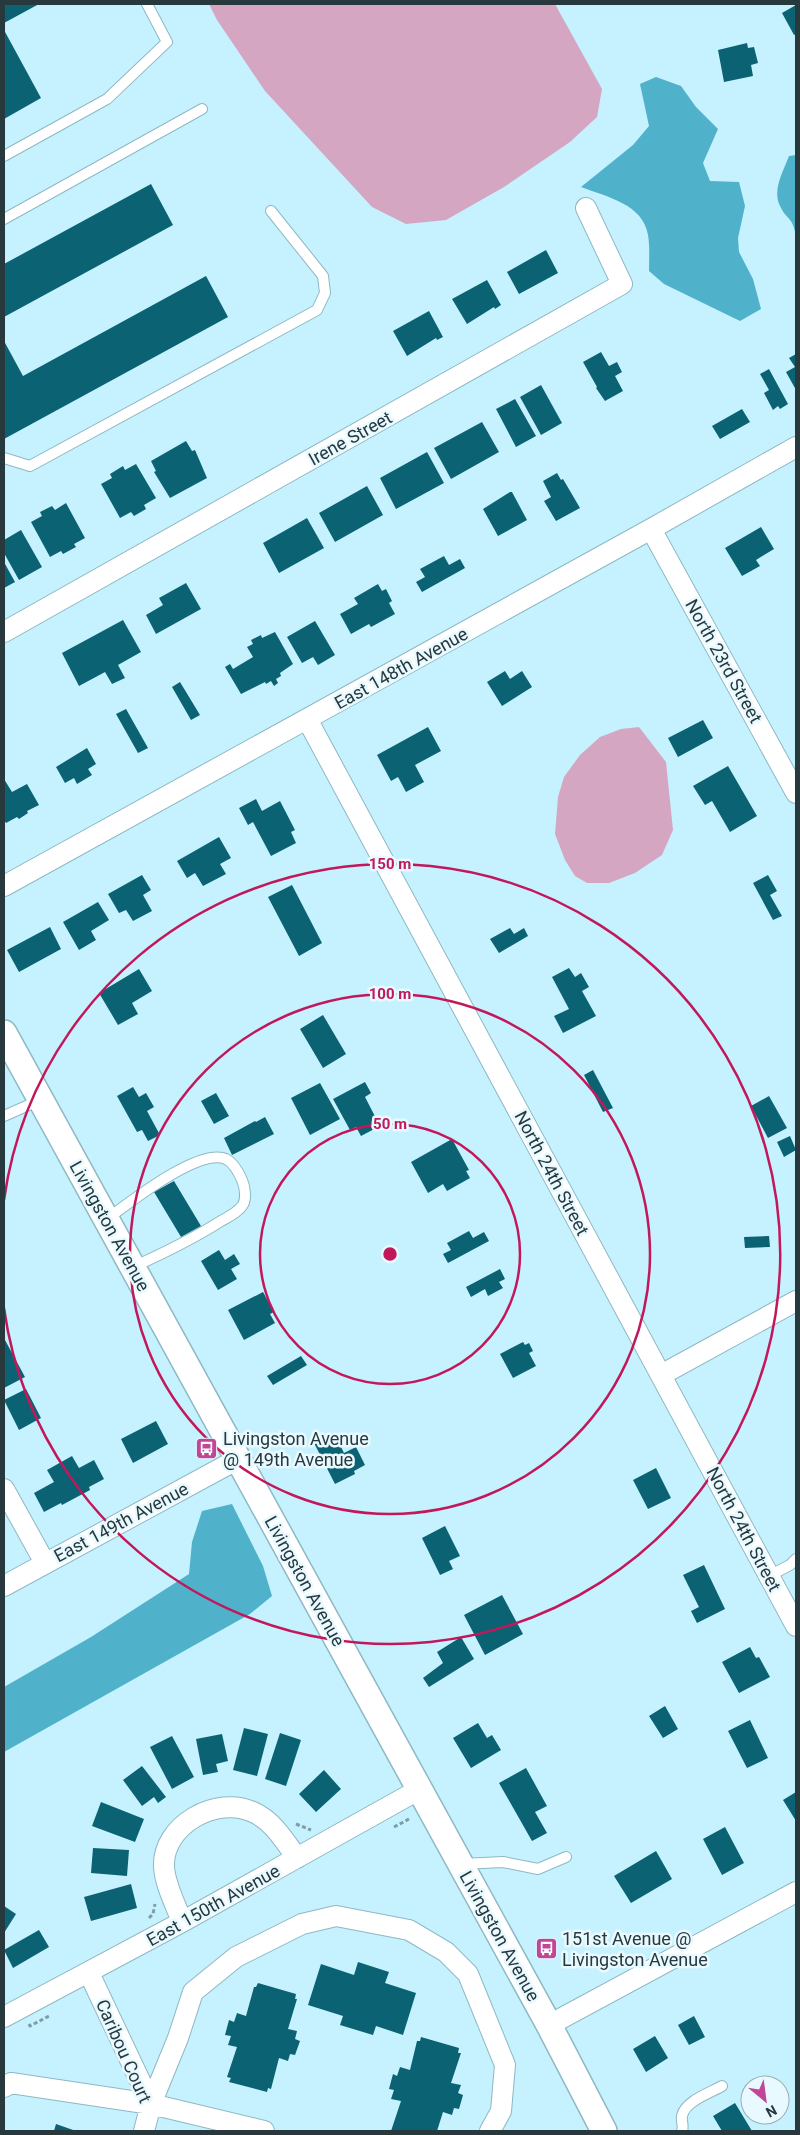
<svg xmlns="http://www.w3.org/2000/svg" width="800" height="2135" viewBox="0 0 800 2135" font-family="Roboto,sans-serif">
  <rect width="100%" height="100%" fill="#c5f2fe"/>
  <path fill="#d5a6c2" d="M 209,4 L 555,4 L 602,89 L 597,117 L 570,142 L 504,187 L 446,220 L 406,224 L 372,207 L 265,91 L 217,20 Z
    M 639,727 L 666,762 L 673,830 L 662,855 L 635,873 L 609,883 L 587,883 L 575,876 L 565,860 L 555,834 L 558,797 L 564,777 L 580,755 L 600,737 L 621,729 Z"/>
  <path fill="#4fb2ca" d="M 656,77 L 681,86 L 696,107 L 718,129 L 703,163 L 710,181 L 739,182 L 745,206 L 738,238 L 739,252 L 753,279 L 761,309 L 740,321 L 664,284 L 649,271 C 649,259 650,247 648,235 C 643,204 607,197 581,187 L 633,145 L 649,126 L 640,84 Z
    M 796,155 L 796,237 C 793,216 787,221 780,206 C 772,190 783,172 789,156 Z
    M 232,1504 L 263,1566 L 272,1596 L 250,1614 L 4,1752 L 4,1687 L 91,1637 L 189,1574 L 192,1542 L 202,1511 Z"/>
  <path fill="#0b6273" d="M 4,4 L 39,4 L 4,23 Z
    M 796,5 L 796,34 L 794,35 L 782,13 Z
    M 4,30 L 41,98 L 4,119 Z
    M 747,43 L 748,48 L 754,47 L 758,63 L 751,65 L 753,76 L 724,82 L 718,50 Z
    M 151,184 L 173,225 L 4,317 L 4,264 Z
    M 546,250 L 558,273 L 519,294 L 507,272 Z
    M 206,276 L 228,317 L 4,439 L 4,341 L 23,376 Z
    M 487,280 L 501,305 L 495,309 L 494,307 L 467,324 L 452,299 Z
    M 429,311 L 443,337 L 437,340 L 436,338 L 407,356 L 393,331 Z
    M 601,352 L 609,366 L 617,362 L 622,372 L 615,376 L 623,391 L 605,401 L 596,388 L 597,387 L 583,362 Z
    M 796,354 L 796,390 L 786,372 L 795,367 L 789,358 Z
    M 769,369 L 788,404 L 780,409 L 778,406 L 773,410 L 764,393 L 769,390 L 760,374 Z
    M 541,385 L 562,423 L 541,435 L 520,397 Z
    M 515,399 L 536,436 L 516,447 L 496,409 Z
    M 742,409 L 750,422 L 720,439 L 712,426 Z
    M 482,422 L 499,452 L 451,479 L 434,448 Z
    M 186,441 L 192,451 L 195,450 L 207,478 L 170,498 L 154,472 L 156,471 L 151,461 Z
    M 427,452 L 444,483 L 396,509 L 380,478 Z
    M 136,464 L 156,498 L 144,505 L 146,509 L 134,516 L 131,512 L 120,518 L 101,484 L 112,478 L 110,474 L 123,466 L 125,470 Z
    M 557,473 L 561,480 L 563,479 L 580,508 L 556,521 L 544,501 L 551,497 L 543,481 Z
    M 367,486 L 383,515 L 335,542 L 319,513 Z
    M 510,492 L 512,492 L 527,520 L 498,536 L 483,509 Z
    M 66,503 L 85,538 L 74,544 L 76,547 L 63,554 L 61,551 L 50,557 L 31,522 L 42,516 L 40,512 L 52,506 L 55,510 Z
    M 307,518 L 324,548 L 279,573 L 263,543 Z
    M 761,527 L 774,549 L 756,560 L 760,566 L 742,576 L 725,548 Z
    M 21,530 L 42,567 L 19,580 L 4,553 L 4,540 Z
    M 444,556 L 449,565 L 460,559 L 465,568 L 422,592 L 416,582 L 425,577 L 420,569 Z
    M 4,562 L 15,582 L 4,588 Z
    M 186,583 L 201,609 L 156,634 L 146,615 L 163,605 L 159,598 Z
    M 378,584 L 382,591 L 386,589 L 392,601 L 389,603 L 395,614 L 371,627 L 369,624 L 351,634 L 340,614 L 358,604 L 354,598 Z
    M 123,620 L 141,652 L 118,665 L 125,678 L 112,684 L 105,672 L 79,686 L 62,653 Z
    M 315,621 L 335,655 L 318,665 L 313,657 L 302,663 L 287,637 Z
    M 275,632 L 293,664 L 280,673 L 281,676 L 276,679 L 278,683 L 274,686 L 271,681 L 266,684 L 265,682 L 241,694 L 225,667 L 230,664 L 233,669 L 253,657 L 247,647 L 253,644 L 251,640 L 261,635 L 262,638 Z
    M 505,671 L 510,679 L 522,671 L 532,687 L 502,706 L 487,682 Z
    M 180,682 L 200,715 L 191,720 L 172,687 Z
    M 126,709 L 148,748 L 138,753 L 116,714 Z
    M 703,720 L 713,738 L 678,757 L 668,738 Z
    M 428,727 L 441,751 L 415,765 L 424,782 L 406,792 L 398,777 L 391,781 L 377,755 Z
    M 87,748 L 96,764 L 88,769 L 92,775 L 77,784 L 74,778 L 65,783 L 56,767 Z
    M 728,766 L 757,816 L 730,832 L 712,801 L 705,805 L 693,786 Z
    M 4,779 L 12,792 L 27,784 L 39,805 L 27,811 L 28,813 L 19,819 L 17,817 L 6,823 L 4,820 Z
    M 256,799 L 262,811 L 280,801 L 295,830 L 291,832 L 296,843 L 271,856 L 253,822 L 248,825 L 239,808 Z
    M 219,837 L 231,858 L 220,864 L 226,874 L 203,886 L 195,873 L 187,878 L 177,861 Z
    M 142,875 L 151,890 L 143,895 L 152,911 L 133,921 L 126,910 L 119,913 L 108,894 Z
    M 768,875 L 777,891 L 770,895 L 782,916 L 773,920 L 753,883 Z
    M 292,885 L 322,943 L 299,956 L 268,897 Z
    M 98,902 L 109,920 L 91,931 L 96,940 L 79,950 L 63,922 Z
    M 50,927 L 61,949 L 19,972 L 7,950 Z
    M 510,928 L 514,934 L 524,928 L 528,936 L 499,953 L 490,939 Z
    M 569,968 L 575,977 L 581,973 L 589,987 L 582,991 L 596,1016 L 563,1033 L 554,1016 L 569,1009 L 552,977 Z
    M 139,969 L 152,991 L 132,1003 L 138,1014 L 118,1025 L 99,993 Z
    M 323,1015 L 346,1054 L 323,1068 L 300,1029 Z
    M 593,1070 L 613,1108 L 603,1112 L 584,1075 Z
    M 365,1082 L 371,1093 L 365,1097 L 380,1126 L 361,1136 L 356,1127 L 350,1130 L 333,1099 Z
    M 320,1083 L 340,1119 L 310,1135 L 291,1098 Z
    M 133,1087 L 139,1097 L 146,1093 L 154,1107 L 147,1111 L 160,1135 L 148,1141 L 142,1130 L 137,1132 L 117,1096 Z
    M 216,1093 L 229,1116 L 214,1124 L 201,1101 Z
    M 769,1096 L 787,1128 L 768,1138 L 751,1106 Z
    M 265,1117 L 274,1134 L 232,1155 L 224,1138 L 255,1121 L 256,1122 Z
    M 790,1136 L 796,1150 L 784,1157 L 777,1142 Z
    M 452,1139 L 469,1170 L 466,1171 L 470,1178 L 447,1191 L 443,1184 L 428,1193 L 411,1162 Z
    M 174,1181 L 201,1226 L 181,1237 L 154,1192 Z
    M 469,1231 L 473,1238 L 484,1232 L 489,1241 L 448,1263 L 443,1254 L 451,1250 L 447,1243 Z
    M 769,1236 L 770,1247 L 745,1248 L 744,1237 Z
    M 219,1250 L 225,1260 L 234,1254 L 240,1264 L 231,1269 L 237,1279 L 218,1290 L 201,1261 Z
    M 500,1269 L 505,1279 L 499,1282 L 503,1288 L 488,1296 L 485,1289 L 471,1297 L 466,1287 Z
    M 263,1292 L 274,1312 L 270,1314 L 275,1323 L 244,1340 L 228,1310 Z
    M 4,1340 L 5,1340 L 25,1377 L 4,1388 Z
    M 523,1342 L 525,1345 L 529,1343 L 533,1351 L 529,1353 L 536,1366 L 513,1378 L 500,1354 Z
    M 301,1356 L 307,1365 L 273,1385 L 267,1376 Z
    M 26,1389 L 41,1418 L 19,1430 L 4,1400 Z
    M 156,1421 L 168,1444 L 133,1463 L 121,1439 Z
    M 334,1433 L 344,1453 L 356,1447 L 365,1465 L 354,1471 L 355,1474 L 335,1484 L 314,1443 Z
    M 72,1456 L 79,1468 L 94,1460 L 104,1479 L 89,1487 L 90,1490 L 62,1505 L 61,1503 L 44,1512 L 34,1493 L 54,1482 L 47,1470 Z
    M 656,1468 L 671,1498 L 648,1509 L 633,1480 Z
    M 445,1526 L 460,1556 L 449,1561 L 453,1569 L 440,1575 L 422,1538 Z
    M 704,1565 L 725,1609 L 697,1623 L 691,1611 L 699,1607 L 683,1575 Z
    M 502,1595 L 523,1634 L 485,1655 L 464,1615 Z
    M 461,1637 L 474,1659 L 429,1687 L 423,1678 L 443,1663 L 437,1652 Z
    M 750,1647 L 756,1658 L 759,1657 L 770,1677 L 739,1693 L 722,1662 Z
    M 665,1706 L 678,1729 L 663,1738 L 649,1716 Z
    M 750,1720 L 768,1758 L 747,1768 L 728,1731 Z
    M 478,1723 L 487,1738 L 492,1735 L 501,1750 L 471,1768 L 453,1738 Z
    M 244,1728 L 268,1734 L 257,1776 L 233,1770 Z
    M 280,1733 L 301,1740 L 286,1786 L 265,1779 Z
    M 222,1734 L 228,1761 L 216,1764 L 218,1772 L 203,1775 L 196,1739 Z
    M 172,1736 L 194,1777 L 172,1789 L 150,1747 Z
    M 142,1766 L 166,1797 L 158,1803 L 154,1797 L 142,1806 L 123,1780 Z
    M 526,1768 L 547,1806 L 535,1812 L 547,1833 L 532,1841 L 499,1783 Z
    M 324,1770 L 341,1789 L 316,1812 L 299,1794 Z
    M 796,1792 L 796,1821 L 783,1800 Z
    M 101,1802 L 144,1819 L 135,1842 L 92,1826 Z
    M 725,1827 L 744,1863 L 722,1875 L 703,1839 Z
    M 93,1848 L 129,1850 L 127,1876 L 91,1873 Z
    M 656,1851 L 672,1879 L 631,1903 L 614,1876 Z
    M 131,1884 L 137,1908 L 91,1921 L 84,1897 Z
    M 4,1906 L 16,1914 L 4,1933 Z
    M 39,1930 L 49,1947 L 13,1968 L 4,1950 Z
    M 358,1962 L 389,1972 L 385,1983 L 416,1993 L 403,2035 L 376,2026 L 373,2035 L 340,2025 L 343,2016 L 308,2005 L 321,1964 L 354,1975 Z
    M 258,1983 L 296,1994 L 295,1999 L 297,1999 L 288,2029 L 297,2031 L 295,2039 L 300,2041 L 295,2055 L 290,2054 L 288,2061 L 279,2058 L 271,2089 L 268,2088 L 267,2092 L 229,2082 L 231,2078 L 227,2077 L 237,2047 L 228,2045 L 231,2036 L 225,2035 L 229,2020 L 234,2022 L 237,2013 L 246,2016 L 254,1987 L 256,1987 Z
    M 694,2016 L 705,2037 L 689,2045 L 678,2025 Z
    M 655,2036 L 668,2058 L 646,2072 L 633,2049 Z
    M 421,2037 L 459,2048 L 458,2053 L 461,2053 L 451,2083 L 461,2085 L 458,2093 L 463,2095 L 459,2109 L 454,2108 L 452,2115 L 443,2112 L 437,2131 L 391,2131 L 401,2101 L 391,2099 L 394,2090 L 389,2089 L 393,2074 L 397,2076 L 400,2067 L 410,2070 L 417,2041 L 420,2041 Z
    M 735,2103 L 752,2131 L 722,2131 L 713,2116 Z
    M 56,2124 L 76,2131 L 54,2131 Z"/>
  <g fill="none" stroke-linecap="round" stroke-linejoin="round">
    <defs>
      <path id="service" d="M 4,156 L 107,99 L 167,42 L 147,4
        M 4,219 L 202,109
        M 4,458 L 30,466 L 317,310 L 325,293 L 323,276 L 271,211
        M 4,1116 L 40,1100
        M 107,1219 C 129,1203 199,1147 226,1159 C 234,1163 239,1173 242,1180 C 245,1187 247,1200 242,1206 C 237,1213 228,1217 221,1221 C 193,1239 164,1253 133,1267
        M 769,1576 L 790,1565 L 796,1559
        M 462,1864 L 503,1862 L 538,1869 L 566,1857
        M 682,2131 C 684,2126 681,2121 682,2116 C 685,2101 710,2093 722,2086"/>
      <path id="minor" d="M 651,529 L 796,793
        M 4,632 L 622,284 L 586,208
        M 307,719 L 796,1626
        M 4,886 L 651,529 L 796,447
        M 661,1375 L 796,1301
        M 4,1489 L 45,1563
        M 4,1586 L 238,1459
        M 182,1922 C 176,1905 165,1885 164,1867 C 162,1825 217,1795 253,1812 C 273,1821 284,1840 297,1858
        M 89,1973 L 151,2104 L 144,2131
        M 4,2017 L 182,1922 L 420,1789
        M 549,2025 L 796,1892
        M 4,2087 L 11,2083 L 151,2104 L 264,2131
        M 151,2104 L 178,2038 L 193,1992 L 236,1957 L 302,1924 L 336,1916 L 409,1930 L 446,1952 L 468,1974 L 505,2065 L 501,2111 L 490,2131"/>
      <path id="tertiary" d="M 4,1033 L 549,2025 L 604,2131"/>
    </defs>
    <use href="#service" stroke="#8eb8c4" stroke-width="12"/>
    <use href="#minor" stroke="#8eb8c4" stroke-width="22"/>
    <use href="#tertiary" stroke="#8eb8c4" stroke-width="28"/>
    <path stroke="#7e9ea7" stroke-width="3" stroke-dasharray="4 2.5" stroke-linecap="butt" d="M 296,1824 L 311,1830
      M 394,1827 L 411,1818
      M 149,1918 L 153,1914 L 155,1904
      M 29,2024 L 30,2026 L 49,2016"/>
    <use href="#service" stroke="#fff" stroke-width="10"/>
    <use href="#minor" stroke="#fff" stroke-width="20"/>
    <use href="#tertiary" stroke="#fff" stroke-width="25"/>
  </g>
  <g fill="none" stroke="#c2185b" stroke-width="2.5">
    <circle cx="390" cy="1254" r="130"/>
    <circle cx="390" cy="1254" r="260"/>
    <path d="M4 1200A390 390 0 1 1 4 1308"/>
  </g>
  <defs>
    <symbol id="bus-square" viewBox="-11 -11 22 22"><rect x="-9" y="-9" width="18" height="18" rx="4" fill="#c04698" stroke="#e8faff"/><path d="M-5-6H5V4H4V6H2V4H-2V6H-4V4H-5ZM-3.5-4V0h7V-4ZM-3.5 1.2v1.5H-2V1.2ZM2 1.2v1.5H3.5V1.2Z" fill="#fff"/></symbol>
  </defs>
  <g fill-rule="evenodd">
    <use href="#bus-square" x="194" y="1436" width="25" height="25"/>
    <use href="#bus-square" x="534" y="1936" width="25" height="25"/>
  </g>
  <g text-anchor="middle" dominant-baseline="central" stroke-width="5" stroke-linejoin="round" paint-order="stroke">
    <g font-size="18" fill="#28393e" stroke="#e8faff">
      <text transform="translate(350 438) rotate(-29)">Irene Street</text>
      <text transform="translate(724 661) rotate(61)">North 23rd Street</text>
      <text transform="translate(401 668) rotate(-29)">East 148th Avenue</text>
      <text transform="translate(552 1173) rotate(62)">North 24th Street</text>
      <text transform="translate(110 1226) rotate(61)">Livingston Avenue</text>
      <text transform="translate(121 1522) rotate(-28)">East 149th Avenue</text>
      <text transform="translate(744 1529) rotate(62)">North 24th Street</text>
      <text transform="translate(305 1581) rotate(61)">Livingston Avenue</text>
      <text transform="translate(213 1905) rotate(-29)">East 150th Avenue</text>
      <text transform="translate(500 1936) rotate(61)">Livingston Avenue</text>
      <text transform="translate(124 2051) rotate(66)">Caribou Court</text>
    </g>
    <g font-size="18" fill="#28393e" stroke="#e8faff" text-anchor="start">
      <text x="223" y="1438">Livingston Avenue<tspan x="223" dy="21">@ 149th Avenue</tspan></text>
      <text x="562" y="1938">151st Avenue @<tspan x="562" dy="21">Livingston Avenue</tspan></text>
    </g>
  </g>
  <circle cx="390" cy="1254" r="8" fill="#c2185b" stroke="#e8faff" stroke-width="2.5"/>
  <g font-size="15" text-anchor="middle" font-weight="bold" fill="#c2185b" stroke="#e8faff" stroke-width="5" stroke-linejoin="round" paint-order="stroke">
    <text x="390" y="869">150 m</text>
    <text x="390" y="999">100 m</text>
    <text x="390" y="1129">50 m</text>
  </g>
  <rect width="800" height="2135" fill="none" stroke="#28393e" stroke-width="10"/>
  <g transform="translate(765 2100) rotate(151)"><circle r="24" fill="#e8faff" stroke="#9badb2"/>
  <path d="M0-4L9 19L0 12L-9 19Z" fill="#c04698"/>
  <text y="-8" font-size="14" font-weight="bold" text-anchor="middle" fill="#28393e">N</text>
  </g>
</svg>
